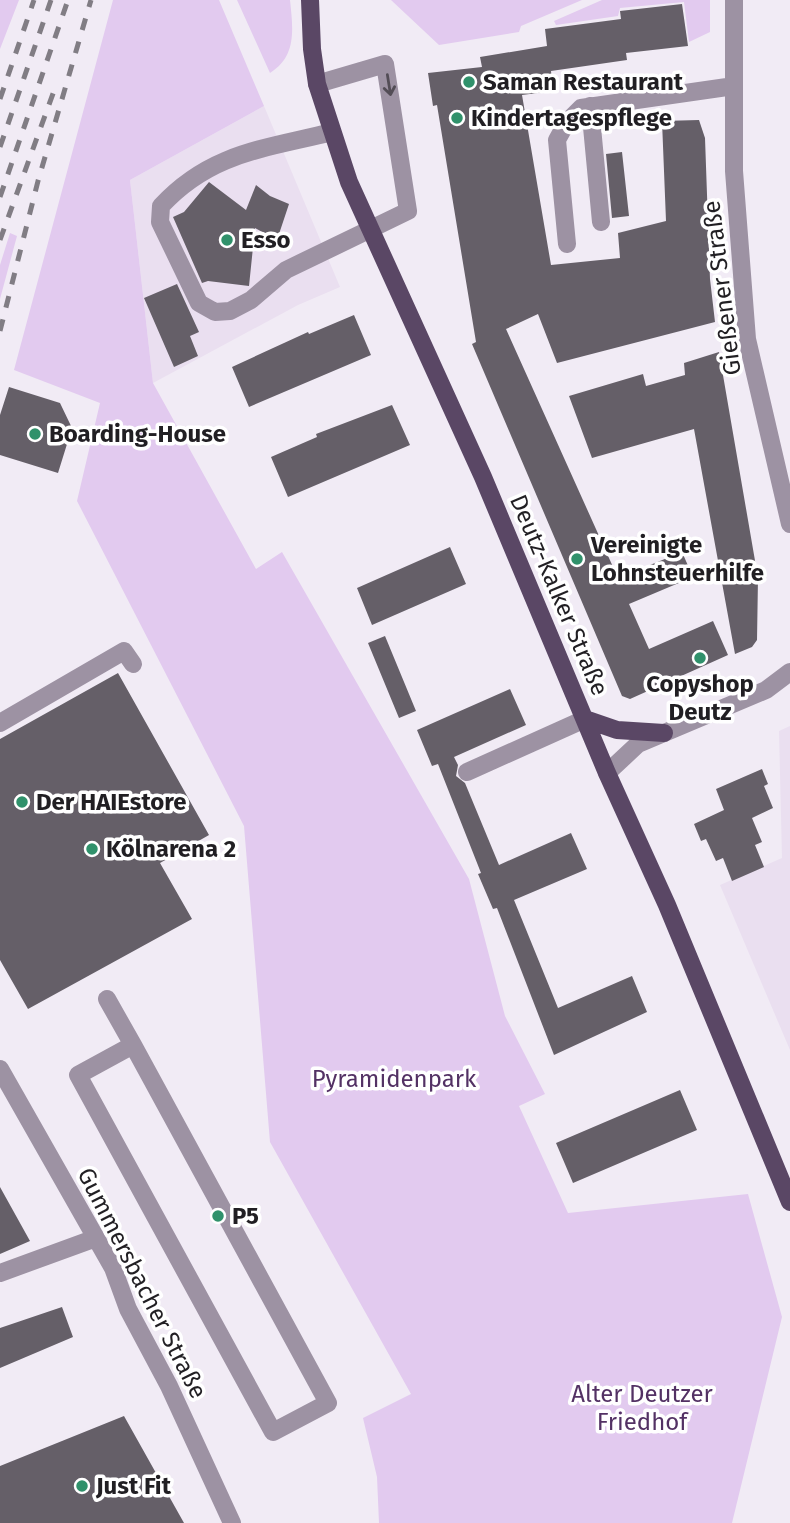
<svg xmlns="http://www.w3.org/2000/svg" width="790" height="1523" viewBox="0 0 790 1523" font-family="'Fira Sans',sans-serif">
  <rect width="100%" height="100%" fill="#f1ebf5"/>
  <path fill="#eadff0" d="M 264,106 L 340,287 L 298,305 L 153,383 L 130,180 Z
    M 790,726 L 790,1050 L 720,885 L 782,858 L 779,731 Z"/>
  <path fill="#e2caef" d="M 0,0 L 19,0 L 0,49 Z
    M 113,0 L 219,0 L 264,106 L 130,180 L 153,383 L 256,569 L 282,552 L 469,879 L 505,1016 L 545,1094 L 519,1106 L 568,1213 L 748,1194 L 782,1317 L 732,1523 L 379,1523 L 377,1477 L 363,1418 L 411,1394 L 270,1142 L 244,826 L 77,501 L 100,403 L 14,370 Z
    M 237,0 L 290,0 C 293,29 297,56 270,73 Z
    M 391,0 L 582,0 L 521,26 L 519,32 L 439,45 Z
    M 602,0 L 710,0 L 710,32 L 689,42 L 684,2 L 620,8 L 618,16 L 556,25 L 554,21 Z
    M 10,233 L 17,236 L 0,299 L 0,265 Z"/>
  <path fill="#655f68" d="M 682,4 L 688,46 L 626,53 L 627,60 L 551,71 L 553,91 L 522,95 L 551,265 L 620,258 L 618,233 L 666,221 L 662,121 L 699,120 L 705,138 L 710,279 L 715,322 L 557,363 L 538,314 L 506,329 L 618,578 L 682,552 L 693,577 L 629,604 L 649,649 L 713,621 L 728,655 L 630,699 L 622,696 L 472,344 L 476,342 L 437,105 L 433,106 L 428,73 L 482,67 L 480,57 L 547,46 L 545,29 L 621,19 L 620,11 Z
    M 622,152 L 629,216 L 612,218 L 606,154 Z
    M 209,182 L 246,210 L 256,185 L 270,196 L 289,204 L 277,240 L 255,228 L 249,286 L 208,281 L 202,283 L 173,217 L 184,212 Z
    M 177,284 L 199,332 L 190,336 L 198,356 L 174,367 L 144,298 Z
    M 354,315 L 371,355 L 249,407 L 232,367 L 308,332 L 309,334 Z
    M 719,352 L 758,578 L 757,640 L 752,647 L 735,654 L 694,429 L 592,458 L 569,396 L 643,374 L 646,386 L 685,375 L 684,363 Z
    M 9,387 L 60,403 L 72,428 L 58,473 L 0,455 L 0,415 Z
    M 392,405 L 410,445 L 288,497 L 271,457 L 317,437 L 316,434 Z
    M 450,547 L 466,584 L 372,625 L 357,588 Z
    M 385,636 L 416,711 L 399,718 L 368,643 Z
    M 118,673 L 209,835 L 160,863 L 192,919 L 28,1009 L 0,960 L 0,739 Z
    M 510,689 L 526,725 L 454,757 L 458,765 L 456,776 L 465,783 L 499,865 L 571,833 L 587,869 L 514,900 L 558,1008 L 632,976 L 647,1012 L 554,1055 L 497,908 L 493,909 L 478,874 L 481,873 L 438,764 L 432,766 L 417,730 Z
    M 762,769 L 768,784 L 764,786 L 773,808 L 752,818 L 762,842 L 755,845 L 764,867 L 732,881 L 723,858 L 716,861 L 706,839 L 701,841 L 694,824 L 724,810 L 716,789 Z
    M 680,1090 L 697,1130 L 573,1183 L 556,1143 Z
    M 0,1187 L 30,1241 L 0,1254 Z
    M 62,1307 L 73,1337 L 0,1368 L 0,1328 Z
    M 124,1416 L 184,1523 L 0,1523 L 0,1466 Z"/>
  <g fill="none" stroke-linecap="round" stroke-linejoin="round">
    <path stroke="#9d92a3" stroke-width="18" d="M 734,0 L 734,171 L 747,339 L 790,524
      M 317,84 L 385,64 L 408,211 L 286,270 L 251,300 L 230,311 L 215,312 L 199,303 L 160,222 L 161,206 C 211,152 265,149 332,132
      M 590,106 L 601,222
      M 567,244 L 557,140 L 567,122 L 581,108 L 734,86
      M 0,723 L 124,651 L 133,664
      M 467,772 L 585,719
      M 607,773 L 638,744 L 766,690 L 790,672
      M 107,999 L 133,1045 L 328,1403 L 273,1432 L 78,1075 L 133,1045
      M 0,1069 L 113,1268 L 128,1309 L 169,1386 L 232,1523
      M 0,1273 L 96,1238"/>
    <path stroke="#5a4765" stroke-width="18" d="M 310,0 L 312,49 L 317,84 L 349,182 L 483,477 L 607,773 L 667,905 L 790,1202
      M 585,719 L 617,730 L 664,733"/>
    <path stroke="#817d84" stroke-width="5" stroke-dasharray="12 12" stroke-linecap="butt" d="M 0,99 L 34,0
      M 0,147 L 51,0
      M 0,197 L 68,0
      M 0,240 L 55,88
      M 0,331 L 38,181 L 91,0"/>
  </g>
  <defs><path id="oneway-shaft" d="M-6 0H5M1.5-3L5.5 0L1.5 3" fill="none" stroke-width="1.6" stroke-linecap="round" stroke-linejoin="round" transform="scale(1.75)"/></defs>
  <use stroke="#534d56" href="#oneway-shaft" transform="translate(389 85) rotate(81)"/>
  <g fill="#30916b" stroke="#fff" stroke-width="2.5">
    <circle cx="469" cy="82" r="7"/>
    <circle cx="457" cy="118" r="7"/>
    <circle cx="227" cy="240" r="7"/>
    <circle cx="35" cy="434" r="7"/>
    <circle cx="577" cy="559" r="7"/>
    <circle cx="700" cy="658" r="7"/>
    <circle cx="22" cy="802" r="7"/>
    <circle cx="92" cy="849" r="7"/>
    <circle cx="218" cy="1216" r="7"/>
    <circle cx="82" cy="1486" r="7"/>
  </g>
  <g text-anchor="middle" dominant-baseline="central" stroke-width="7" stroke-linejoin="round" paint-order="stroke">
    <g font-size="24" font-weight="bold" fill="#211f23" stroke="#fff" text-anchor="start">
      <text x="483" y="82">Saman Restaurant</text>
      <text x="471" y="118">Kindertagespflege</text>
      <text x="241" y="240">Esso</text>
      <text x="49" y="434">Boarding-House</text>
      <text x="591" y="545">Vereinigte<tspan x="591" dy="28">Lohnsteuerhilfe</tspan></text>
      <text x="700" y="684" text-anchor="middle">Copyshop<tspan x="700" dy="28">Deutz</tspan></text>
      <text x="36" y="802">Der HAIEstore</text>
      <text x="106" y="849">Kölnarena 2</text>
      <text x="232" y="1216">P5</text>
      <text x="96" y="1486">Just Fit</text>
    </g>
    <g font-size="24" fill="#211f23" stroke="#fff">
      <text transform="translate(722 288) rotate(-97)">Gießener Straße</text>
      <text transform="translate(559 595) rotate(67)">Deutz-Kalker Straße</text>
      <text transform="translate(142 1283) rotate(63)">Gummersbacher Straße</text>
    </g>
    <g font-size="24" fill="#533164" stroke="#fff">
      <text x="394" y="1079">Pyramidenpark</text>
      <text x="642" y="1394">Alter Deutzer<tspan x="642" dy="28">Friedhof</tspan></text>
    </g>
  </g>
</svg>
